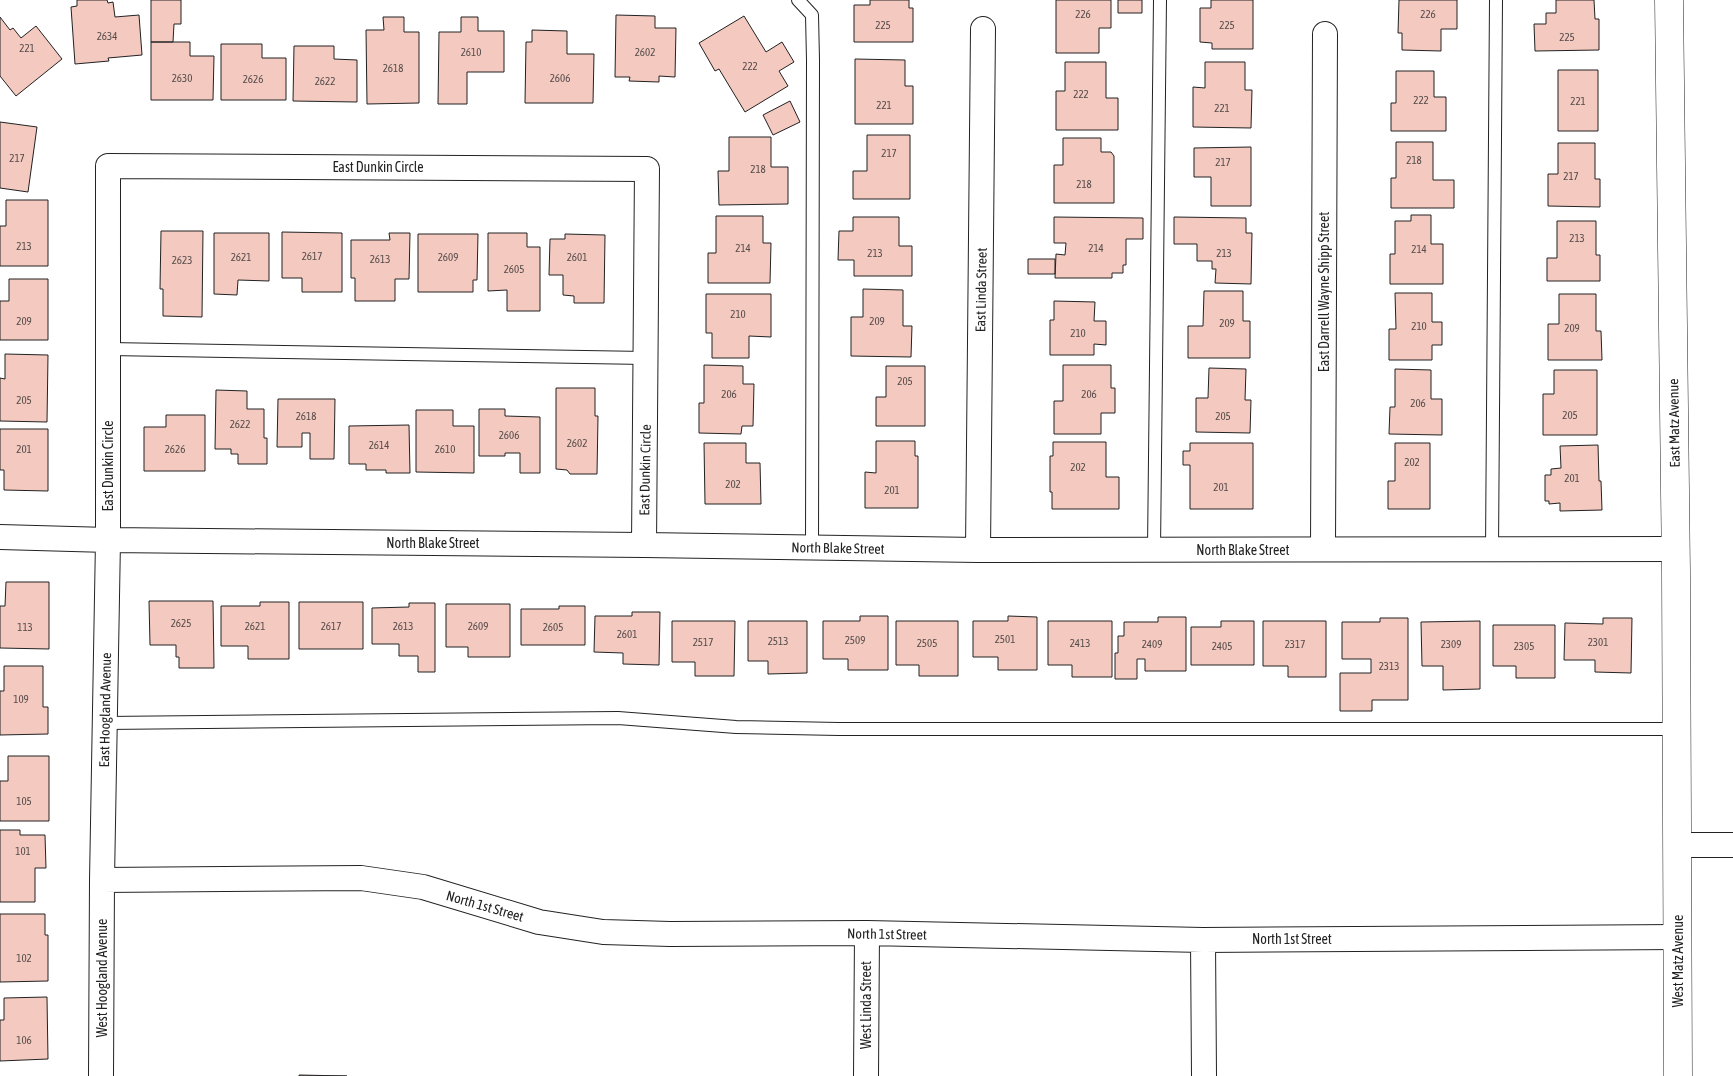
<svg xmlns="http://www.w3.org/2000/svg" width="1733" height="1076" viewBox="0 0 1733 1076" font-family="'Asap Condensed',sans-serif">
  <rect width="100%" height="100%" fill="#fff"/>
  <path fill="#f3c9c0" stroke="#222" d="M 77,0 L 107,0 L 108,3 L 113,2 L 115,17 L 139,15 L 142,55 L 108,58 L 109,61 L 75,64 L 71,7 L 77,6 Z
    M 151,0 L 181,0 L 181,24 L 174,24 L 173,42 L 151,42 Z
    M 870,0 L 909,0 L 909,8 L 913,8 L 913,42 L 854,42 L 854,5 L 870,5 Z
    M 1056,0 L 1111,0 L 1111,28 L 1099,28 L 1099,53 L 1056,53 Z
    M 1118,0 L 1142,0 L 1142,13 L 1118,13 Z
    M 1211,0 L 1253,0 L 1253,49 L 1212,49 L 1212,43 L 1200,42 L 1200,8 L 1211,8 Z
    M 1399,0 L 1457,0 L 1457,29 L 1441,29 L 1441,51 L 1402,50 L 1402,33 L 1398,33 Z
    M 1556,0 L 1594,0 L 1595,19 L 1599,19 L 1599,50 L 1535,51 L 1534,24 L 1546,24 L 1546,13 L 1556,13 Z
    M 616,15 L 655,16 L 655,28 L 676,28 L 675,77 L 659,76 L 659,82 L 629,81 L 630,77 L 615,77 Z
    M 744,16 L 766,52 L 782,42 L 794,62 L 779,71 L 788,86 L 745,112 L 719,69 L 715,71 L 699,43 Z
    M 0,17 L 10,30 L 13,28 L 21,38 L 36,26 L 62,59 L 16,96 L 0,76 Z
    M 383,17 L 404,17 L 404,32 L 419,32 L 419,103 L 367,104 L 366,30 L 384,30 Z
    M 461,17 L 478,17 L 478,31 L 504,31 L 504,72 L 467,72 L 467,104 L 438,104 L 439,32 L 461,32 Z
    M 532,30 L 567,31 L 567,54 L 594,54 L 593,103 L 525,103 L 526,42 L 532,42 Z
    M 151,42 L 190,42 L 190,56 L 214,56 L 213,100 L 151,100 Z
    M 221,44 L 262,44 L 262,58 L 286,58 L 286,100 L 221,100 Z
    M 294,46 L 334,46 L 334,59 L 357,60 L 357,102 L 293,101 Z
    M 855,59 L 905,60 L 905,86 L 913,86 L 913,124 L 855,124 Z
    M 1065,62 L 1106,62 L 1106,98 L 1118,98 L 1118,130 L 1056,130 L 1056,91 L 1065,91 Z
    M 1205,62 L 1245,62 L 1245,90 L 1252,90 L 1251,128 L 1193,127 L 1193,87 L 1205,88 Z
    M 1558,70 L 1598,70 L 1598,131 L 1558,131 Z
    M 1396,71 L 1434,71 L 1434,97 L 1446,97 L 1446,131 L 1391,131 L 1391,103 L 1396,103 Z
    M 790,101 L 800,122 L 773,135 L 763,115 Z
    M 0,122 L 37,127 L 28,192 L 0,188 Z
    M 867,135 L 910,135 L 910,199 L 853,199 L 853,171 L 867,171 Z
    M 729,137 L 771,137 L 771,167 L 788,167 L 788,204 L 719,205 L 718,171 L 729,171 Z
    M 1063,138 L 1101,138 L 1101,152 L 1111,152 L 1114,156 L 1114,203 L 1054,203 L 1054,165 L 1063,165 Z
    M 1396,142 L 1433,142 L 1433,180 L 1454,180 L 1454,208 L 1391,208 L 1391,178 L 1396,178 Z
    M 1558,143 L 1595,143 L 1595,179 L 1600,179 L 1600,207 L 1548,206 L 1548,174 L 1558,174 Z
    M 1251,147 L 1251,206 L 1211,206 L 1211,177 L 1194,177 L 1194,148 Z
    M 6,200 L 48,200 L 48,266 L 0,266 L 0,226 L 6,226 Z
    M 1411,215 L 1431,215 L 1431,244 L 1443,244 L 1443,284 L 1390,284 L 1390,254 L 1395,254 L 1395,221 L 1411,221 Z
    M 716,216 L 763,216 L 763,243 L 771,243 L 770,283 L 708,283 L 708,253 L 716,253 Z
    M 853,217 L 899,217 L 899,246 L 912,246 L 912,276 L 854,276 L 854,260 L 838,260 L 839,231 L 853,231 Z
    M 1054,217 L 1143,218 L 1143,239 L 1126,239 L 1126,265 L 1123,265 L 1123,273 L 1112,273 L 1112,278 L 1055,278 L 1056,254 L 1065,255 L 1066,243 L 1054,243 Z
    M 1174,217 L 1246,218 L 1246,233 L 1252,233 L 1251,284 L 1215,283 L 1216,269 L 1212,269 L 1212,261 L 1197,261 L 1197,244 L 1174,244 Z
    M 1557,221 L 1596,221 L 1596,255 L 1600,255 L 1600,281 L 1547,281 L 1547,258 L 1557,258 Z
    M 161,231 L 203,231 L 202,317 L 163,316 L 163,289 L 160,289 Z
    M 282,232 L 342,233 L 342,292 L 302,292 L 302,278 L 282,278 Z
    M 214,233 L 269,233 L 269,281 L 238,280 L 237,295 L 214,294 Z
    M 389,233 L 410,233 L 409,279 L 395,279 L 395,301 L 355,301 L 355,278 L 351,278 L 351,240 L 390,240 Z
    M 488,233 L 527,233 L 527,247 L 540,247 L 540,311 L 507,311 L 507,290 L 488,291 Z
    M 418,234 L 478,234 L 477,280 L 473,280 L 473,292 L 418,292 Z
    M 565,234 L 605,235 L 604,303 L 574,303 L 574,296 L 563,295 L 563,275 L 549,275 L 550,239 L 565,239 Z
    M 1028,259 L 1055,259 L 1055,274 L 1028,274 Z
    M 9,279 L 48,279 L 48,340 L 0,340 L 0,301 L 9,301 Z
    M 863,289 L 903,290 L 903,326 L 912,326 L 911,357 L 851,356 L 851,317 L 863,317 Z
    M 1204,291 L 1243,291 L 1243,321 L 1250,321 L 1250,358 L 1188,358 L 1188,326 L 1203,326 Z
    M 1395,293 L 1432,293 L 1432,322 L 1442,322 L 1442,345 L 1432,345 L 1432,360 L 1389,360 L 1389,329 L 1396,329 Z
    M 706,294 L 771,294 L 771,337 L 749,336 L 749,358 L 712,358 L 712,333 L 706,333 Z
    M 1559,294 L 1596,294 L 1596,331 L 1601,331 L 1602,360 L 1548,360 L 1548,324 L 1559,324 Z
    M 1054,301 L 1095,302 L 1094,321 L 1106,321 L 1106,345 L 1094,344 L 1094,355 L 1050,355 L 1050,320 L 1054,320 Z
    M 5,354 L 48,355 L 47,422 L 0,421 L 0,378 L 5,379 Z
    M 704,365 L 743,366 L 743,384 L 754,384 L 753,426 L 742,426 L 741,434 L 699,433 L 699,403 L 704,403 Z
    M 1063,365 L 1111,365 L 1111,388 L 1115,388 L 1115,413 L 1101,413 L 1101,434 L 1054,434 L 1054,401 L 1063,401 Z
    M 886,366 L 925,366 L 925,426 L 876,426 L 876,397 L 886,397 Z
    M 1209,368 L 1246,369 L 1245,400 L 1251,400 L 1250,433 L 1196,432 L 1196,398 L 1208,398 Z
    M 1395,369 L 1431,370 L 1431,399 L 1442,399 L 1442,435 L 1389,434 L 1390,407 L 1395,407 Z
    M 1554,370 L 1597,370 L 1597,435 L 1543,435 L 1543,394 L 1554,394 Z
    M 556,388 L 595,388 L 595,416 L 598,416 L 597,474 L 570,474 L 567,470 L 556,469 Z
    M 216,390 L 247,391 L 247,409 L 264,409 L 264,438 L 267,438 L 267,464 L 238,464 L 238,454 L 231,454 L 231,449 L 215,449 Z
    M 278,399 L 335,399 L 334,459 L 310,459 L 310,433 L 302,433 L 302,447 L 277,447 Z
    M 479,409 L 505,409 L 505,416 L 540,417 L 540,473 L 520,473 L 520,453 L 505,453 L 505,456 L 479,456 Z
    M 416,410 L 453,410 L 453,426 L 474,426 L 474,473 L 416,472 Z
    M 166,415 L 205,415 L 205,471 L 144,471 L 144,427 L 166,427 Z
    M 409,425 L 410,473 L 386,473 L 386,470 L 366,470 L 366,464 L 349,464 L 349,426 Z
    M 0,429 L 48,429 L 48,491 L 4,490 L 4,470 L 0,470 Z
    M 876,441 L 915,441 L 915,456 L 918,456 L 918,508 L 865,508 L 865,472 L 876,473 Z
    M 1053,442 L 1106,442 L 1106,477 L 1119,477 L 1119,509 L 1052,509 L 1052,492 L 1050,492 L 1050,456 L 1053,456 Z
    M 704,443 L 746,443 L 746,463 L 760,463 L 761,504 L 705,504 Z
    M 1190,443 L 1253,443 L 1253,509 L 1190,509 L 1190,465 L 1183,465 L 1183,451 L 1190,451 Z
    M 1395,443 L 1430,443 L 1430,509 L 1388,509 L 1388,481 L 1395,481 Z
    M 1598,445 L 1599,481 L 1601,481 L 1602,510 L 1560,511 L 1560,503 L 1549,504 L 1549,501 L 1545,501 L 1545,475 L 1551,475 L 1551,469 L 1561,468 L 1560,446 Z
    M 6,582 L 49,582 L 49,649 L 0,648 L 0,606 L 5,606 Z
    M 149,601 L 213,601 L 214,668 L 179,668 L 179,657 L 176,657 L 176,645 L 150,645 Z
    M 260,602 L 289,602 L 289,659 L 248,659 L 248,646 L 221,646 L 221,606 L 260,606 Z
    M 299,602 L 363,602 L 363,649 L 299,649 Z
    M 409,603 L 435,603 L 435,672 L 418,672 L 418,656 L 399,656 L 399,644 L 372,644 L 372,608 L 409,607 Z
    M 446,604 L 510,604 L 510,657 L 468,657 L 468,647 L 446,647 Z
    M 559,606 L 585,606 L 585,645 L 521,645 L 521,609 L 559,609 Z
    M 632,612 L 660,612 L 659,665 L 623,664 L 623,653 L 594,652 L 595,616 L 632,616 Z
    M 860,616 L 888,616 L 888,670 L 848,670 L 848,659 L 823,659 L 823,621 L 860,621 Z
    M 1008,616 L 1037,617 L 1037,670 L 998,670 L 998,657 L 973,657 L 973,621 L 1008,621 Z
    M 1158,617 L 1186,617 L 1186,671 L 1145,671 L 1145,659 L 1137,659 L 1137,679 L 1115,679 L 1115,653 L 1118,653 L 1118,636 L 1124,636 L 1124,622 L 1158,622 Z
    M 1380,618 L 1408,618 L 1408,700 L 1372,700 L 1372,711 L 1340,711 L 1340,673 L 1371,673 L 1371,659 L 1342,659 L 1342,622 L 1380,622 Z
    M 1603,618 L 1632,618 L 1631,673 L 1595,672 L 1595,660 L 1564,660 L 1565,623 L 1603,624 Z
    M 672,621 L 735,621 L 734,676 L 695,676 L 695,662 L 672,662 Z
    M 748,621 L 807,621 L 807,673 L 768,674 L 768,661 L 748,661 Z
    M 896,621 L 958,621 L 958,676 L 919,676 L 919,665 L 896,665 Z
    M 1048,621 L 1112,621 L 1112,677 L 1072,677 L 1072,665 L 1048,665 Z
    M 1221,621 L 1254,621 L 1254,665 L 1191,665 L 1191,627 L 1221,627 Z
    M 1263,621 L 1326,621 L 1326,677 L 1288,677 L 1288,666 L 1263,666 Z
    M 1480,621 L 1480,689 L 1443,690 L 1443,666 L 1422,666 L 1421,622 Z
    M 1493,625 L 1555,625 L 1555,678 L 1516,678 L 1516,666 L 1493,666 Z
    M 4,666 L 43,666 L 43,707 L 48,707 L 48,734 L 0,735 L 0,691 L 4,691 Z
    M 8,756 L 49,756 L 49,821 L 0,821 L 0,781 L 8,781 Z
    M 0,830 L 20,830 L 20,835 L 45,835 L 46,868 L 35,868 L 35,902 L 0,902 Z
    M 0,914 L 45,914 L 45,935 L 48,935 L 48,981 L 0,982 Z
    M 47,997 L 48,1059 L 0,1061 L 0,1020 L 4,1020 L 4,998 Z
    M 299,1075 L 347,1076 L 299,1076 Z"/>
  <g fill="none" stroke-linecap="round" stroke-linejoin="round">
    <defs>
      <path id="lane" d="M 798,0 L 812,15 L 813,60 L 812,548
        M 109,349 L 646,358
        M 1154,550 L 1160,0
        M 1492,550 L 1496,0
        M 105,723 L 618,718 L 736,727 L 839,729 L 1676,729"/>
      <path id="street" d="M 0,537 L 108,540 L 644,545 L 978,550 L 1675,549
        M 1323,549 L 1325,34
        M 978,550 L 983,29
        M 1677,845 L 1733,845
        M 102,880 L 361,878 L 423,887 L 539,922 L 603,932 L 670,934 L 867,933 L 1203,940 L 1678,937
        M 1203,940 L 1204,1076
        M 101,1076 L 102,880 L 108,540 L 108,166 L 647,169 L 644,545
        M 866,1076 L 867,933"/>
      <path id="secondary" d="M 1669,0 L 1676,572 L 1678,1076"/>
    </defs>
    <use href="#lane" stroke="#222" stroke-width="14"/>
    <use href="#street" stroke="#222" stroke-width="26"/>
    <use href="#secondary" stroke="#222" stroke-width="29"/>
    <use href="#lane" stroke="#fff" stroke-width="12"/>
    <use href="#street" stroke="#fff" stroke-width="24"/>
    <use href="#secondary" stroke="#fff" stroke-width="28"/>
  </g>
  <g text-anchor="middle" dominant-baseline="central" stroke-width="4" stroke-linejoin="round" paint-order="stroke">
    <g font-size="11" fill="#564c4a">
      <text x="1083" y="14">226</text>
      <text x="1428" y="14">226</text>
      <text x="883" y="25">225</text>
      <text x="1227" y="25">225</text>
      <text x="107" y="36">2634</text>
      <text x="1567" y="37">225</text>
      <text x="27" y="48">221</text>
      <text x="471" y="52">2610</text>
      <text x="645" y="52">2602</text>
      <text x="750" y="66">222</text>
      <text x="393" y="68">2618</text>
      <text x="182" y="78">2630</text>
      <text x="560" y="78">2606</text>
      <text x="253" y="79">2626</text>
      <text x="325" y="81">2622</text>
      <text x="1081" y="94">222</text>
      <text x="1421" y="100">222</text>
      <text x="1578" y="101">221</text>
      <text x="884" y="105">221</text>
      <text x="1222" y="108">221</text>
      <text x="889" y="153">217</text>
      <text x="17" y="158">217</text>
      <text x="1414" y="160">218</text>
      <text x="1223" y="162">217</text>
      <text x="758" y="169">218</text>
      <text x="1571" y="176">217</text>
      <text x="1084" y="184">218</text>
      <text x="1577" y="238">213</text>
      <text x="24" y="246">213</text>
      <text x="743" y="248">214</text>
      <text x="1096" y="248">214</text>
      <text x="1419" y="249">214</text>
      <text x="875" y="253">213</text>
      <text x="1224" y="253">213</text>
      <text x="312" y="256">2617</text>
      <text x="241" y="257">2621</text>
      <text x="448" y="257">2609</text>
      <text x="577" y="257">2601</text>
      <text x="380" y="259">2613</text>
      <text x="182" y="260">2623</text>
      <text x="514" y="269">2605</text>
      <text x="738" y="314">210</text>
      <text x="24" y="321">209</text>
      <text x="877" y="321">209</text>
      <text x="1227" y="323">209</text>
      <text x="1419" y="326">210</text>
      <text x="1572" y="328">209</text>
      <text x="1078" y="333">210</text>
      <text x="905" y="381">205</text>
      <text x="729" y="394">206</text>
      <text x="1089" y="394">206</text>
      <text x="24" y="400">205</text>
      <text x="1418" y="403">206</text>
      <text x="1570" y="415">205</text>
      <text x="306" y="416">2618</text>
      <text x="1223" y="416">205</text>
      <text x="240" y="424">2622</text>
      <text x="509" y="435">2606</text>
      <text x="577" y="443">2602</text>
      <text x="379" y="445">2614</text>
      <text x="24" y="449">201</text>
      <text x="175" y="449">2626</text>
      <text x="445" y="449">2610</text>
      <text x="1412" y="462">202</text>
      <text x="1078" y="467">202</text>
      <text x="1572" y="478">201</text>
      <text x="733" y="484">202</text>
      <text x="1221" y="487">201</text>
      <text x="892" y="490">201</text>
      <text x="181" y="623">2625</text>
      <text x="255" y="626">2621</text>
      <text x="331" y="626">2617</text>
      <text x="403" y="626">2613</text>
      <text x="478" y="626">2609</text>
      <text x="25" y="627">113</text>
      <text x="553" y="627">2605</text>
      <text x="627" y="634">2601</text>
      <text x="1005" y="639">2501</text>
      <text x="855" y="640">2509</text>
      <text x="778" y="641">2513</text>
      <text x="703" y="642">2517</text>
      <text x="1598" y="642">2301</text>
      <text x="927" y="643">2505</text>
      <text x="1080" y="643">2413</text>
      <text x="1152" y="644">2409</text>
      <text x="1295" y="644">2317</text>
      <text x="1451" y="644">2309</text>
      <text x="1222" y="646">2405</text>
      <text x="1524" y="646">2305</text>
      <text x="1389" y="666">2313</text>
      <text x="21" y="699">109</text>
      <text x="24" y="801">105</text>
      <text x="23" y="851">101</text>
      <text x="24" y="958">102</text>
      <text x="24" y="1040">106</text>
    </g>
    <g font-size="14" fill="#222" stroke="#fff">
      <text x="378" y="167">East Dunkin Circle</text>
      <text transform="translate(981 290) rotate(-89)">East Linda Street</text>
      <text transform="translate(1324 292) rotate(-90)">East Darrell Wayne Shipp Street</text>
      <text transform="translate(1674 423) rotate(-91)">East Matz Avenue</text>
      <text transform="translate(108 466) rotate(-90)">East Dunkin Circle</text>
      <text transform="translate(645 470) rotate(-89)">East Dunkin Circle</text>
      <text x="433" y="543">North Blake Street</text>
      <text transform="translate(838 548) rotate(1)">North Blake Street</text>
      <text x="1243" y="550">North Blake Street</text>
      <text transform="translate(105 710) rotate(-89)">East Hoogland Avenue</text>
      <text transform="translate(485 906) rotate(16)">North 1st Street</text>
      <text transform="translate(887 934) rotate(1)">North 1st Street</text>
      <text x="1292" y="939">North 1st Street</text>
      <text transform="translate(1678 961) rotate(-90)">West Matz Avenue</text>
      <text transform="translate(102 978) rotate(-90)">West Hoogland Avenue</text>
      <text transform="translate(866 1005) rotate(-90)">West Linda Street</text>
    </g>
  </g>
</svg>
